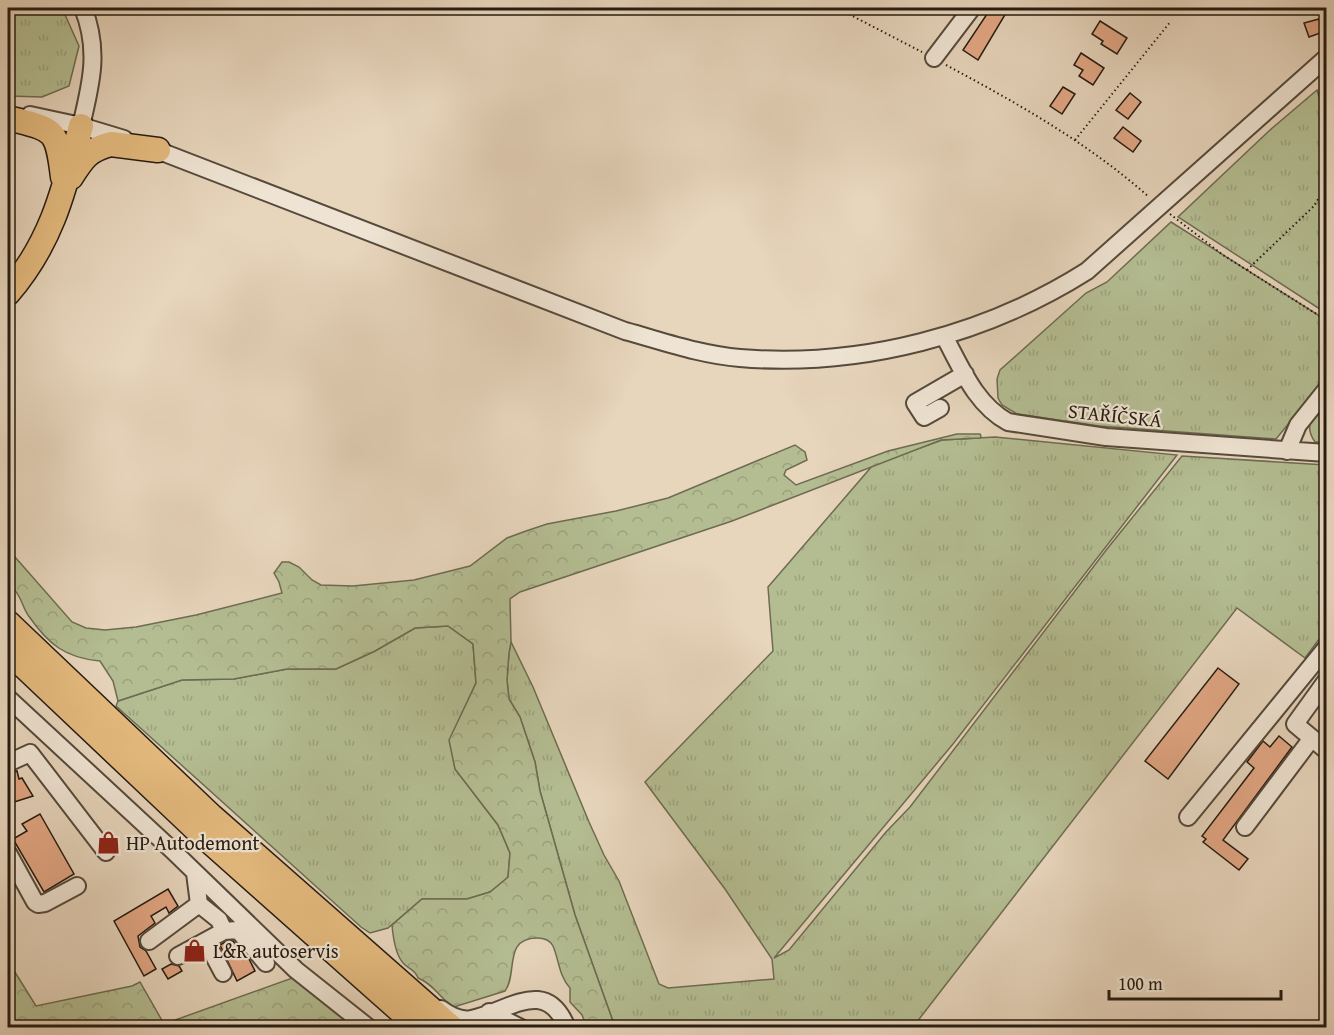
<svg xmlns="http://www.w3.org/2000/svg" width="1334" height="1035" viewBox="0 0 1334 1035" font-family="'Gentium Book Plus',serif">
  <defs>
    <pattern id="grass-tufts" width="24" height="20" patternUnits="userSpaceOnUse" patternTransform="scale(1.5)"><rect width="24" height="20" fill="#b4bd92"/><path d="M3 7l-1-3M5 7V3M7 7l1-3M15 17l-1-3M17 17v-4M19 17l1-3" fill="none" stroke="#9ba27d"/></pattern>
    <pattern id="forest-crowns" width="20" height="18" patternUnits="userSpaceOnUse" patternTransform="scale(1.5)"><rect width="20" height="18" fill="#b4bd92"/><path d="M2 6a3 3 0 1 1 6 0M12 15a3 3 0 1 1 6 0" fill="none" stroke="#9ba27d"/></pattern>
  </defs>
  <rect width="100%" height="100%" fill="#e7d5bc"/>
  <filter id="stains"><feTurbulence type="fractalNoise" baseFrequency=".00333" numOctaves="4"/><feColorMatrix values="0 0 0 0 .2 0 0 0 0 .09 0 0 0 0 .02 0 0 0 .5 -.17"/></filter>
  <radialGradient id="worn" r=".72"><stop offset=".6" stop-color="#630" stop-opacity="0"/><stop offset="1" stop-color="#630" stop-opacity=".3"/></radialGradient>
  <path fill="url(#grass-tufts)" stroke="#6d6c52" stroke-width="1.5" d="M 8,8 L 62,8 L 79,46 L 69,86 L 42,97 L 8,96 Z
    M 1317,90 L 1326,119 L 1326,313 L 1178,217 L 1270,130 Z
    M 1171,222 L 1326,320 L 1326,378 L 1276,439 L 1099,426 L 1017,414 L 1002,405 L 998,398 L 997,379 L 1000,370 L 1086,293 L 1107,282 Z
    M 1326,400 L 1326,442 L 1315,442 C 1302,424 1315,414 1326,400 Z
    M 995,437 L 1177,455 L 953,744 L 774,958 L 789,950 L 886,832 L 910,807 L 1107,549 L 1182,456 L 1326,465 L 1326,630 L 1305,658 L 1237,608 L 913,1027 L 615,1027 L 575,915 L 540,791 L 535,762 L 520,717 L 509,699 L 507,680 L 509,653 L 511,642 L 533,687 L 589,822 L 604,855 L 619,881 L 659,984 L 668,988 L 774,979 L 772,959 L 725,889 L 645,782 L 773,651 L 768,587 L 873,465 L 942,440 Z
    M 448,626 L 473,644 L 476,683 L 450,740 L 455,769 L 498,825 L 510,853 L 508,878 L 490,892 L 467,899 L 422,899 L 388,928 L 370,933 L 361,927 L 116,706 L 118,701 L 182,680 L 234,679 L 287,669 L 336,669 L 375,651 L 415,628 Z"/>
  <path fill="url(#forest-crowns)" stroke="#6d6c52" stroke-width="1.5" d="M 957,434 L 980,434 L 981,436 L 980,438 L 941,440 L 732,521 L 520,592 L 510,599 L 511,642 L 509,653 L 507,680 L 509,699 L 520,717 L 535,762 L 540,791 L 575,915 L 615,1027 L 587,1027 L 582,1015 L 570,1002 L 570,988 C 559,976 559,960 553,946 C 550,940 544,938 537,938 C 503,938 518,974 505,991 L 454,1007 C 440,999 434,984 418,978 C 415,969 410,970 404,964 C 395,955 393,937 392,925 L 422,899 L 467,899 L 490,892 L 508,877 L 510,853 L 498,825 L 455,769 L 449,740 L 476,683 L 473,644 L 448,626 L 415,628 L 375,651 L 336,669 L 287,669 L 234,679 L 182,680 L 118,701 L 113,681 L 100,661 C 65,658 48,644 28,615 C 22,606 21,595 12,587 L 8,588 L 8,549 L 72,622 L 86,628 L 105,630 L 136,627 L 196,615 L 282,593 L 279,582 L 274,573 L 282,562 L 289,562 L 299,567 L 312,580 L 321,585 L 353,586 L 414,580 L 470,566 L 507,538 L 526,531 L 547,524 L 616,511 L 668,498 L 795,445 L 805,452 L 807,460 L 786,470 L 784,475 L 796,485 L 888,451 Z
    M 8,961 L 36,1006 L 132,986 L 140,982 L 164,1024 L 295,977 L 355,1027 L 8,1027 Z"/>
  <path fill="#e2a784" stroke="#261c12" stroke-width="1.5" d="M 991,8 L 1009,8 L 978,60 L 963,50 Z
    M 1319,19 L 1323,32 L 1309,37 L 1304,23 Z
    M 1100,21 L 1127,38 L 1117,54 L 1101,44 L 1103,41 L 1092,34 Z
    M 1081,53 L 1104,68 L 1093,85 L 1079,76 L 1083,70 L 1074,65 Z
    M 1063,87 L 1075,94 L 1062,114 L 1050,106 Z
    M 1130,93 L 1141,102 L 1128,119 L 1116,110 Z
    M 1123,127 L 1141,141 L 1133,152 L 1114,138 Z
    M 1218,668 L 1239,684 L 1168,779 L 1145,761 Z
    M 1279,736 L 1292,747 L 1223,840 L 1248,859 L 1239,870 L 1203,842 L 1206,839 L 1202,836 L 1254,768 L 1247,762 L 1263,741 L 1270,747 Z
    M 17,771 L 19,779 L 22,778 L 33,796 L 8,804 L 8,773 Z
    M 40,814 L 74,874 L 44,892 L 13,839 L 27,831 L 22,824 Z
    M 168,889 L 178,906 L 169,913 L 166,907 L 151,916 L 155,923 L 138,936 L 140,947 L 146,951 L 156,969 L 144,976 L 114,921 Z
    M 227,941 L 233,941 L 249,959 L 255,971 L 237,981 L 220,945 Z
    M 171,964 L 179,966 L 182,971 L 168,979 L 162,969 Z"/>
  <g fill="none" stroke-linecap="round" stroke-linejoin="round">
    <defs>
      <path id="minor" d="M 934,58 L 972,8
        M 30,115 L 81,126 L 124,139
        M 81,126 C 91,84 100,50 83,8
        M 149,147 L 625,331 C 662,341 701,355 740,358 C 860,368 986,335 1087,271 L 1326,58
        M 944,336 C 961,367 975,404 1008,422 L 1106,437 L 1326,453
        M 940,408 L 924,417 L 915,403 L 965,374
        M 1287,451 L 1298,425 L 1326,390
        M 1326,681 L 1295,724 L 1326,750
        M 8,698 L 171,849 L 296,970 L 369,1028
        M 8,763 L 30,753 L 106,852
        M 1188,817 L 1326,648
        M 1245,827 L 1312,738
        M 8,853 L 35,902 L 38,904 L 45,903 L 77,886
        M 224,931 L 238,930 L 266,963
        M 149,941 L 199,904
        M 206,941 L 223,973
        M 178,956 L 224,931 L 219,920 L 199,904 L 195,873
        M 441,1009 C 449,1015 460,1021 471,1019 C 508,1012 546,975 567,1028
        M 489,1012 L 521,1028"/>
      <path id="highway" d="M 8,118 C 54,130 57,127 63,177
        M 71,177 C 83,158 88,150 111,144 L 158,150
        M 8,293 C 52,242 64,190 81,126
        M 8,623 L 211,816 L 452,1028
        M 8,651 L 197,830 L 420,1028"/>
    </defs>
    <use href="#minor" stroke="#564a3c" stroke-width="20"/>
    <use href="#highway" stroke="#261c12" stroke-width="27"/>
    <path stroke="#261c12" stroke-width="2" stroke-dasharray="1.5 3" stroke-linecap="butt" d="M 837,8 L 922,52
      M 946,65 C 1017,103 1088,143 1149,197
      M 1075,140 L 1171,21
      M 1170,214 L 1223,255 L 1326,320
      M 1247,270 L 1314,206 L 1326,186
      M 8,1014 L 16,1028"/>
    <use href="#minor" stroke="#efe4d3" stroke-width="16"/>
    <use href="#highway" stroke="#e4ba7e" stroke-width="24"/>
  </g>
  <defs>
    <symbol id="shop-bare" viewBox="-9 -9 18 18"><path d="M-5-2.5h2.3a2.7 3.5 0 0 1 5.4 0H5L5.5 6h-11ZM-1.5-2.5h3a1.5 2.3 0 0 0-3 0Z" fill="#8f2418" stroke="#efe4d3" stroke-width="2.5" paint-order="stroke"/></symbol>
  </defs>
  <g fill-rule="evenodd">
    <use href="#shop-bare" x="92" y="826" width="33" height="33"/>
    <use href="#shop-bare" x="178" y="934" width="33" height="33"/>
  </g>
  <g text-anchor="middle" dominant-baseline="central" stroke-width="4.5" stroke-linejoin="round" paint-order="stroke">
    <g font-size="20" fill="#261c12" stroke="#efe4d3">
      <text transform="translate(1115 415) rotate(6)">STAŘÍČSKÁ</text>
    </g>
    <g font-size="20" fill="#261c12" stroke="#efe4d3" text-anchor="start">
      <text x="126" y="842">HP Autodemont</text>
      <text x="213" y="950">L&amp;R autoservis</text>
    </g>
  </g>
  <rect width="1334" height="1035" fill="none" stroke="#e7d5bc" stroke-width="30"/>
  <rect x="9" y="9" width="1316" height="1017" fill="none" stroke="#261c12" stroke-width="3"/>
  <rect x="15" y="15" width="1304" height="1005" fill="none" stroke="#261c12" stroke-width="1.5"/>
  <path d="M1109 990v9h172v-9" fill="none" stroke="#261c12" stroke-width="3"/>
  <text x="1118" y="990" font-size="18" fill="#261c12" stroke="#efe4d3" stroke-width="4.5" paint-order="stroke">100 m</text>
  <rect width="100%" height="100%" filter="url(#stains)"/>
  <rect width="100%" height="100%" fill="url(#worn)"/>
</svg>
